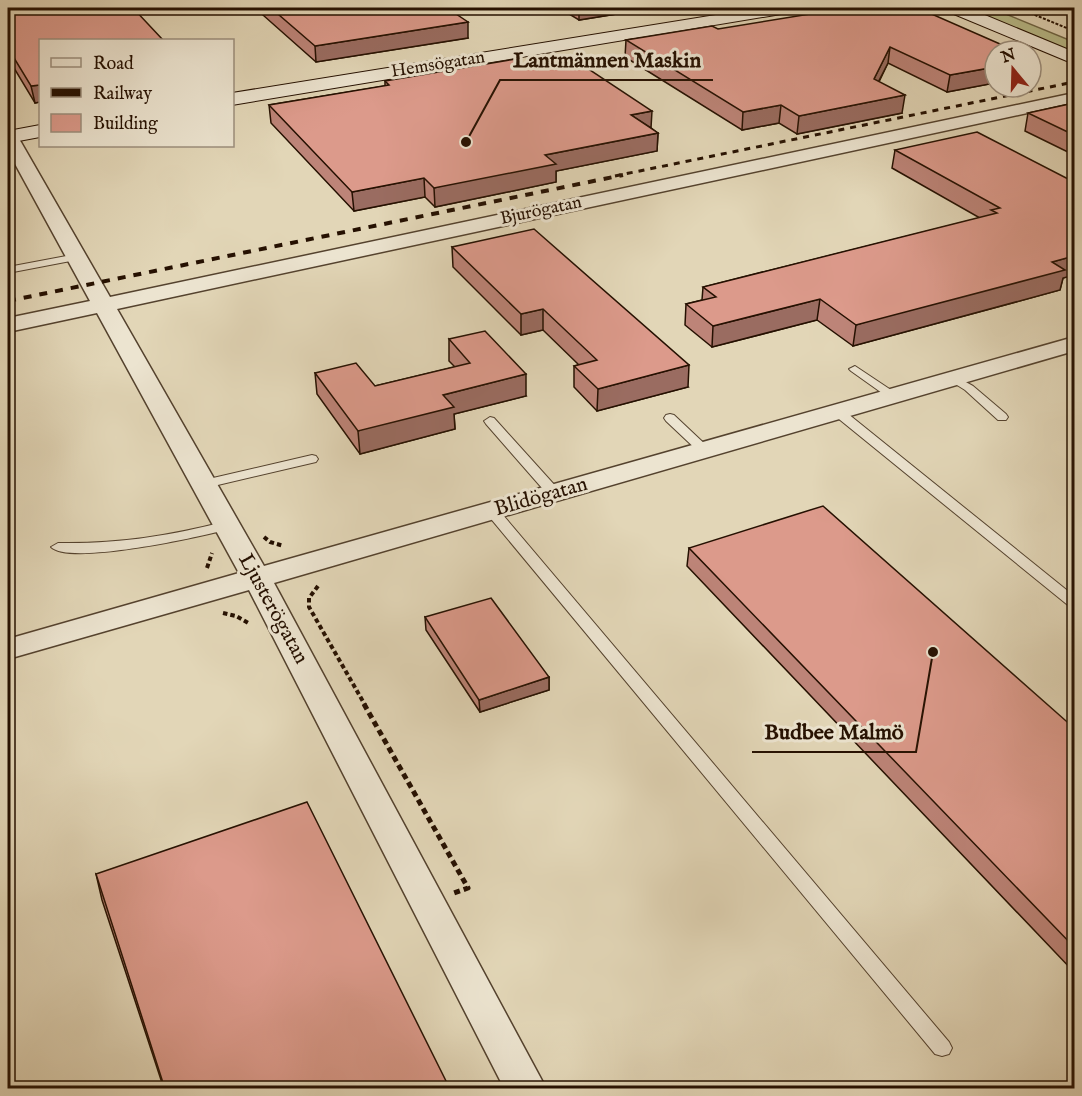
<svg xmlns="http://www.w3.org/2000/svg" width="1082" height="1096" viewBox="0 0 1082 1096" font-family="'IM FELL English',serif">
  <rect width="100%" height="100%" fill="#e2d6b7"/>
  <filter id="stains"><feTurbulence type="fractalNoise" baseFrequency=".00333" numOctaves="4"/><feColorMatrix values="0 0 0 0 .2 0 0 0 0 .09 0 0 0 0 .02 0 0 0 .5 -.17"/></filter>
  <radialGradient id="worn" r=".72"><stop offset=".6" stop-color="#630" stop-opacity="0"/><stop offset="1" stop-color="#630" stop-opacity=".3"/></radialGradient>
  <path fill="#b9bc8a" stroke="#6f6646" stroke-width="1.5" d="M 964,8 L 991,8 L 1074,42 L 1074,55 Z"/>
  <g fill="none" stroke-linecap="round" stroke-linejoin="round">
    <defs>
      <path id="lane" d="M 77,254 L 81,255 L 81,259 L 8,273 L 8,267 Z
        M 855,366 L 897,394 L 899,396 L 897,398 L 889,398 L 851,371 L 849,369 Z
        M 953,375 L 973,386 L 1006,414 L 1008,417 L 1006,420 L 998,420 L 965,390 L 949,380 L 947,378 Z
        M 838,408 L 842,409 L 1074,596 L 1074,607 L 1069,606 L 834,415 L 832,412 L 834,409 Z
        M 670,414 L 674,415 L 708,447 L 710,450 L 708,453 L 700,453 L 666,421 L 664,418 L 666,415 Z
        M 490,417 L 494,418 L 559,490 L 560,493 L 559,496 L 549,496 L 486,424 L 484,421 Z
        M 312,455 L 316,456 L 318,459 L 316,462 L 205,488 L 199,484 L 200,481 Z
        M 492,507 L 497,508 L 949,1042 L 952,1048 L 949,1054 L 942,1056 L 935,1054 L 487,514 L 485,511 L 487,508 Z
        M 228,521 L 233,522 L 235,525 L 233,528 C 205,536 70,566 51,547 L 58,543 C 120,544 168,536 228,521 Z"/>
      <path id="street" d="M 1074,93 L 1074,103 L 117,309 L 264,566 L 1074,337 L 1074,351 L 274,583 L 546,1088 L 504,1088 L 249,590 L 8,659 L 8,639 L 239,573 L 97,313 L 8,332 L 8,318 L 90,301 L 8,151 L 8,132 L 15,133 L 18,137 L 110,297 Z"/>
      <path id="secondary" d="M 759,8 L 796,8 L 793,12 L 787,13 L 232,105 L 232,93 Z
        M 946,8 L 968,8 L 1074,52 L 1074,64 L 949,12 Z
        M 40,125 L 40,137 L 8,143 L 8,131 Z"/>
    </defs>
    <use href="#lane" stroke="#54422e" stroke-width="2"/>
    <use href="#street" stroke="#54422e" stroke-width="3"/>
    <use href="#secondary" stroke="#251001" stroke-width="2"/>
    <path stroke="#251001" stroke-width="2" stroke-dasharray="3 1.5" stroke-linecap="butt" d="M 1018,8 L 1074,31
      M 808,9 L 819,8"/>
    <path stroke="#251001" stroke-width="4" stroke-dasharray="4.5 3" stroke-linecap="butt" d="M 264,537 L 270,542 L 284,546
      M 207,568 L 212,553
      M 318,586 L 309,598 L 309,607 L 365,705
      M 223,613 L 236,616 L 250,624"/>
    <path stroke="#251001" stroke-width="5" stroke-dasharray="6 4" stroke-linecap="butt" d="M 364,704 L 468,888 L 454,893"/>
    <use href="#lane" fill="#ece4d0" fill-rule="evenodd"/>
    <use href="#street" fill="#ece4d0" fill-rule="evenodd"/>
    <use href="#secondary" fill="#ece4d0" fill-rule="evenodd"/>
    <path stroke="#251001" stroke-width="3" stroke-dasharray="6 6" stroke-linecap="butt" d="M 615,176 L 1074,82"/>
    <path stroke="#251001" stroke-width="4" stroke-dasharray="8 8" stroke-linecap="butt" d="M 8,301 L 623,175"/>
  </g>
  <path fill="#bd8478" stroke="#251001" stroke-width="1.5" d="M 255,8 L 447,8 L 468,38 L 316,62 Z
    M 559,8 L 654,8 L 579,20 Z
    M 8,10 L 9,12 L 40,40 L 40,102 L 35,103 L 8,58 Z
    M 718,29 L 995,51 L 995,83 L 947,92 L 888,63 L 879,82 L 902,113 L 797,134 L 779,123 L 742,130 L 625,57 L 626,40 Z
    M 522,64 L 651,128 L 658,133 L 657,151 L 556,171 L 556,182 L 435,207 L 425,197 L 354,211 L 271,123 L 269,105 L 385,86 L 385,81 Z
    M 1074,103 L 1074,155 L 1025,131 L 1028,113 Z
    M 895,150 L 1074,182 L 1074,275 L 1063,278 L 1060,290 L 853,346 L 817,320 L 712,347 L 685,325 L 686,304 L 702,300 L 703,287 L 980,218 L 892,168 Z
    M 452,247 L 688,387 L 597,411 L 574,387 L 574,366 L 579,365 L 543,330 L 521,335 L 453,267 Z
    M 449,339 L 526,396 L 454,414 L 455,429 L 360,454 L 317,394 L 315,373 L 375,386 L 455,367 L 449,361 Z
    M 689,548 L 1074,728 L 1074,970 L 1073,971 L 687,566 Z
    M 425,617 L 549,677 L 549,690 L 480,712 L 426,630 Z
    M 96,874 L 450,1089 L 164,1089 L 102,900 Z"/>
  <path fill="#9a6c61" stroke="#251001" stroke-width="1.5" d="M 579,8 L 654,8 L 579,20 Z
    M 468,22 L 468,38 L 316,62 L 315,46 Z
    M 890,47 L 888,63 L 871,96 L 874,79 Z
    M 995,67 L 995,83 L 947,92 L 950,75 Z
    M 40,85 L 40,102 L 35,103 L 31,86 Z
    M 905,95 L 902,113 L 797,134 L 799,116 Z
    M 781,105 L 779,123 L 742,130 L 743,112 Z
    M 652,111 L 651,128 L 631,115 Z
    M 658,133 L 657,151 L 556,171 L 556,182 L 435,207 L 434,188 L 545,155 Z
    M 424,178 L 425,197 L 354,211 L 352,192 Z
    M 1074,256 L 1074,275 L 1063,278 L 1060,290 L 853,346 L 856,325 L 1052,262 Z
    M 820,299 L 817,320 L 712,347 L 713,326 Z
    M 543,309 L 543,330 L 521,335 L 521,314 Z
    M 689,365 L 688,387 L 597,411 L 598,389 Z
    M 526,374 L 526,396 L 454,414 L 455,429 L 360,454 L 358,431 L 443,395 Z
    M 549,677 L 549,690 L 480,712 L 479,700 Z"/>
  <path fill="#dc9a8b" stroke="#251001" stroke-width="1.5" d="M 44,8 L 133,8 L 163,40 L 40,40 L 40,85 L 31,86 L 8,48 L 8,10 L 9,12 Z
    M 271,8 L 447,8 L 468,22 L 315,46 Z
    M 847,8 L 918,8 L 1016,51 L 995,51 L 995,67 L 950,75 L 890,47 L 874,79 L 905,95 L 799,116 L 781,105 L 743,112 L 626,40 L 712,26 L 718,29 Z
    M 516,59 L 522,64 L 549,59 L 555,63 L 575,60 L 652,111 L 631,115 L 658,133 L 545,155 L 556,164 L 434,188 L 424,178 L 352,192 L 269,105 L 389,85 L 385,81 Z
    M 1074,103 L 1074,135 L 1028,113 Z
    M 977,132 L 1074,182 L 1074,256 L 1052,262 L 1065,270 L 856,325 L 820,299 L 713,326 L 686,304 L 716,297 L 703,287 L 997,213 L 991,210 L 1000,208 L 895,150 Z
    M 534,229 L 689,365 L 598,389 L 574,366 L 597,360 L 543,309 L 521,314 L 452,247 Z
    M 485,331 L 526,374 L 443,395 L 454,407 L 358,431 L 315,373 L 356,363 L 375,386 L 470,363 L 449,339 Z
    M 823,506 L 1074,728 L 1074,947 L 689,548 Z
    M 491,598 L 549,677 L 479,700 L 425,617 Z
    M 307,802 L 450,1089 L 165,1089 L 96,874 Z"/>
  <g text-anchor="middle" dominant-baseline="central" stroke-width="6" stroke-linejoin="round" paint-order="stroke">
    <g font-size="18" fill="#251001" stroke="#ece4d0">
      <text transform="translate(438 65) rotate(-9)">Hemsögatan</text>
      <text transform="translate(541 211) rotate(-12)">Bjurögatan</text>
    </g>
    <g font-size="21" fill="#251001" stroke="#ece4d0">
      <text transform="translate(541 497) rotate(-16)">Blidögatan</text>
      <text transform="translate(273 609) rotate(61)">Ljusterögatan</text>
    </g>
  </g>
  <path fill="none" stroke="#251001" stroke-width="2" d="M466 142L500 80H713M933 652L916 752H752"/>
  <g fill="#251001" stroke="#ece4d0" stroke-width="2">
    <circle cx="466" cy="142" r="6"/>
    <circle cx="933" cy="652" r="6"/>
  </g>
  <g font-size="22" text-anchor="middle" font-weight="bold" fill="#251001" stroke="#ece4d0" stroke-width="6" stroke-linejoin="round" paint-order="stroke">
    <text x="607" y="67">Lantmännen Maskin</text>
    <text x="834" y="739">Budbee Malmö</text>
  </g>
  <rect width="1082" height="1096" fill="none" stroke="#e2d6b7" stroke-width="30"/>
  <rect x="9" y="9" width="1064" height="1078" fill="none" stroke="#251001" stroke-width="3"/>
  <rect x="15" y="15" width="1052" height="1066" fill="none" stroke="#251001" stroke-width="1.5"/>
  <rect x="39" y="39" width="195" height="108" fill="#ece4d0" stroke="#9c8f7d" stroke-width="1.5"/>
  <rect x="51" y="58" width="30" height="9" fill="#ece4d0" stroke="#9c8f7d" stroke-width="1.5"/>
  <text x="93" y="69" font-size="18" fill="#251001">Road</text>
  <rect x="51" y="88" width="30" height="9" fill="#251001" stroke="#9c8f7d" stroke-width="1.5"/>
  <text x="93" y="99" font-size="18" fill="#251001">Railway</text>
  <rect x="51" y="114" width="30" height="18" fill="#dc9a8b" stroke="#9c8f7d" stroke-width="1.5"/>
  <text x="93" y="129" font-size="18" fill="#251001">Building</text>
  <g transform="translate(1013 69) rotate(341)"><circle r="28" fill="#ece4d0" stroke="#9c8f7d" stroke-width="1.5"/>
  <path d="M0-4.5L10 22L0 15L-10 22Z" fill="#8f2418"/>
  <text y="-9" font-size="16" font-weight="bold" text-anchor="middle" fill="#251001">N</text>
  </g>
  <rect width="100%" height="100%" filter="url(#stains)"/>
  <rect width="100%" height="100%" fill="url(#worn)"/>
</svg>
